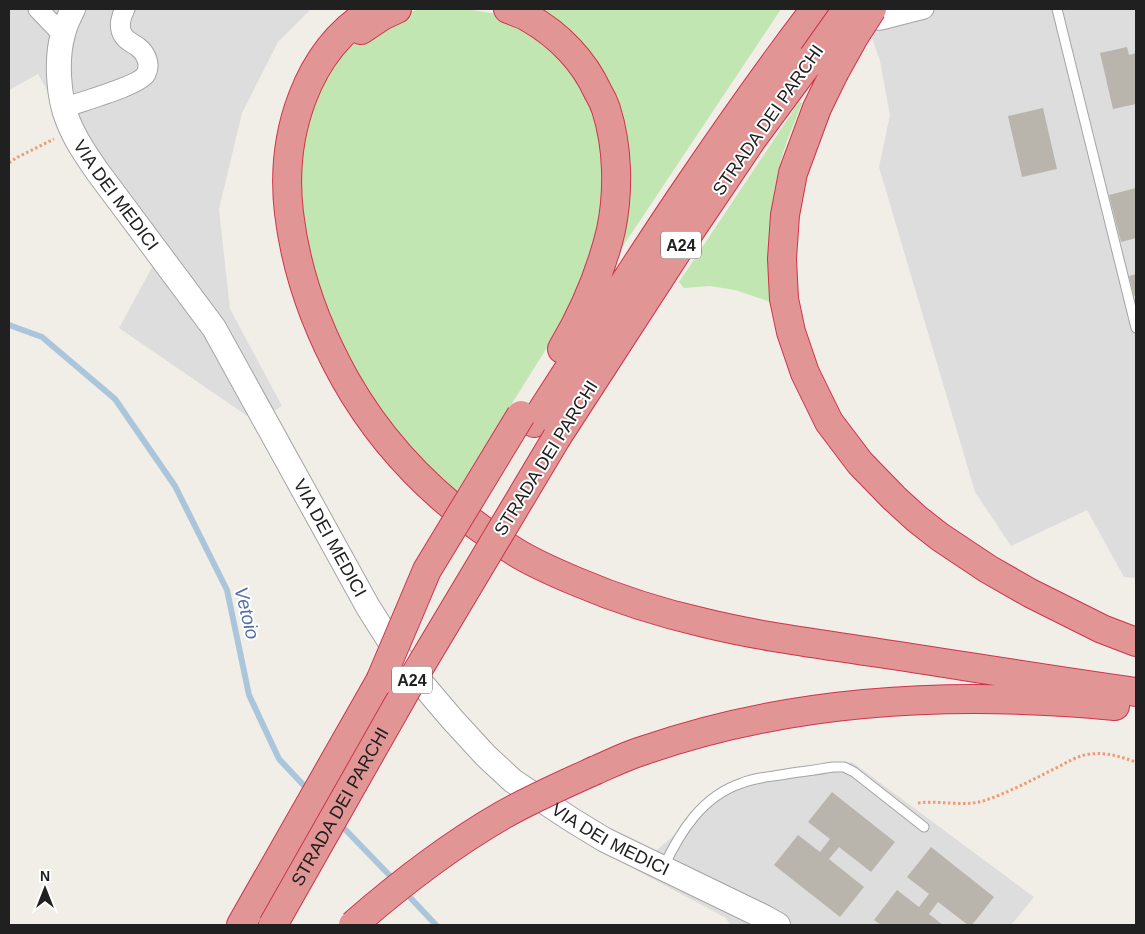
<svg xmlns="http://www.w3.org/2000/svg" width="1145" height="934" viewBox="0 0 1145 934" font-family="Arial,sans-serif">
  <rect width="100%" height="100%" fill="#f0eee7"/>
  <path fill="#dedddd" d="M 9,9 L 311,9 L 278,42 L 242,113 L 219,209 L 230,309 L 282,406 L 256,422 L 119,328 L 156,260 L 98,182 L 38,74 L 9,90 Z
    M 862,9 L 1136,9 L 1136,578 L 1124,577 L 1087,510 L 1011,546 L 975,492 L 879,167 L 890,115 L 880,61 Z
    M 852,762 L 1034,897 L 1011,925 L 730,925 L 726,918 L 634,869 L 745,776 Z"/>
  <path fill="#c1e6b1" d="M 429,9 L 465,9 L 498,14 L 530,28 L 559,54 L 585,89 L 598,130 L 604,179 L 597,227 L 585,272 L 558,330 L 457,491 L 426,464 L 395,434 L 368,396 L 324,314 L 298,223 L 301,130 L 322,82 L 346,50 L 379,25 L 416,10 Z
    M 538,9 L 781,9 L 615,258 L 625,155 Z
    M 799,102 L 802,103 C 796,119 789,134 784,150 C 768,200 768,252 774,303 L 735,290 L 710,286 L 684,288 L 679,282 Z"/>
  <g fill="none" stroke-linecap="round" stroke-linejoin="round">
    <path stroke="#abc6da" stroke-width="6" d="M 9,325 L 42,337 L 115,399 L 175,486 L 227,590 L 249,695 L 279,759 L 310,792
      M 339,823 L 395,881
      M 403,890 L 436,925"/>
  </g>
  <path fill="#b9b5ad" d="M 1127,47 L 1129,55 L 1136,53 L 1136,104 L 1113,109 L 1100,53 Z
    M 1043,108 L 1057,169 L 1022,177 L 1008,116 Z
    M 1136,188 L 1136,238 L 1121,242 L 1109,195 Z
    M 1136,274 L 1136,295 L 1134,296 L 1129,276 Z
    M 832,792 L 895,842 L 871,872 L 839,847 L 829,859 L 864,887 L 840,917 L 774,865 L 798,835 L 820,852 L 830,839 L 808,822 Z
    M 931,847 L 994,897 L 972,925 L 968,925 L 938,902 L 929,914 L 943,925 L 881,925 L 874,920 L 897,890 L 919,907 L 929,894 L 907,877 Z"/>
  <g fill="none" stroke-linecap="round" stroke-linejoin="round">
    <defs>
      <path id="service" d="M 1057,9 L 1136,328
        M 663,868 C 680,832 702,796 742,783 C 754,778 767,777 780,775 C 798,772 816,770 833,767 L 844,767 L 854,772 L 924,827"/>
      <path id="minor" d="M 38,9 L 62,34
        M 857,21 L 881,20 L 924,9
        M 64,108 C 79,102 139,86 146,74 C 151,64 146,53 138,47 C 133,43 126,41 123,35 C 118,27 121,16 125,9"/>
      <g id="tertiary">
        <path id="s1" d="M 73,9 C 69,17 65,25 63,34 C 56,58 58,97 68,121 C 75,139 86,155 97,171 L 214,328 L 368,607 L 401,659 L 452,719 L 486,756 L 513,781 L 572,820 L 605,840 L 764,917 L 778,925"/>
      </g>
      <path id="motorway" d="M 375,9 C 305,49 280,137 289,213 C 296,272 316,327 345,379 C 386,452 446,509 517,553 C 535,564 556,573 575,581 C 617,599 661,613 705,623 C 762,637 821,644 879,653 C 965,666 1050,680 1136,692
        M 508,9 C 515,12 523,14 529,18 C 559,35 584,61 598,92 C 601,97 604,103 606,109 C 618,147 619,191 611,230 C 601,272 584,312 562,349
        M 361,30 L 382,16 L 397,9
        M 834,73 L 817,108 L 793,173 L 785,215 L 782,259 L 784,299 L 791,332 L 805,373 L 829,422 L 860,463 L 894,498 L 917,519 L 940,537 L 988,569 L 1030,593 L 1102,629 L 1136,642
        M 534,423 C 624,283 714,141 815,9
        M 557,437 L 693,227 L 753,138 L 813,57
        M 596,770 C 612,763 628,755 645,750 C 795,698 958,691 1115,706
        M 241,925 L 380,681"/>
    </defs>
    <use href="#service" stroke="#a4a4a4" stroke-width="11"/>
    <use href="#minor" stroke="#a4a4a4" stroke-width="21"/>
    <use href="#tertiary" stroke="#a4a4a4" stroke-width="26"/>
    <use href="#motorway" stroke="#cf334a" stroke-width="30"/>
    <path stroke="#f09b77" stroke-width="3" stroke-dasharray="2.5 2.5" stroke-linecap="butt" d="M 9,163 L 16,158 L 54,139
      M 918,803 C 939,800 962,807 983,801 C 1008,793 1032,780 1056,768 C 1068,762 1078,755 1091,754 C 1107,752 1121,757 1136,762"/>
    <use href="#service" stroke="#fff" stroke-width="9"/>
    <use href="#minor" stroke="#fff" stroke-width="19"/>
    <use href="#tertiary" stroke="#fff" stroke-width="24"/>
    <use href="#motorway" stroke="#e19595" stroke-width="28"/>
    <defs>
      <g id="motorway-bridge">
        <path d="M 813,57 L 847,9"/>
        <path d="M 834,73 L 854,37 L 872,9"/>
        <path d="M 380,681 L 427,570 L 521,415"/>
        <path id="s2" d="M 273,925 L 409,685 L 557,437"/>
        <path d="M 353,925 C 400,884 449,846 503,815 C 533,798 565,784 596,770"/>
      </g>
    </defs>
    <use href="#motorway-bridge" stroke="#cf334a" stroke-width="30" stroke-linecap="butt"/>
    <use href="#motorway-bridge" stroke="#e19595" stroke-width="28"/>
  </g>
  <g text-anchor="middle" dominant-baseline="central" stroke-width="4" stroke-linejoin="round" paint-order="stroke">
    <g fill="#fff" stroke="#636363" stroke-width="1">
      <rect x="661" y="231.5" width="40" height="27" rx="4"/>
      <rect x="392" y="666.5" width="40" height="27" rx="4"/>
    </g>
    <g font-size="16" font-weight="bold" fill="#202020">
      <text x="681" y="245">A24</text>
      <text x="412" y="680">A24</text>
    </g>
    <g font-size="18" fill="#202020" stroke="#fff">
      <text transform="translate(768 120) rotate(-55)">STRADA DEI PARCHI</text>
      <text stroke="none"><textPath href="#s1" startOffset="204">VIA DEI MEDICI</textPath></text>
      <text transform="translate(546 458) rotate(-58)">STRADA DEI PARCHI</text>
      <text stroke="none"><textPath href="#s1" startOffset="609">VIA DEI MEDICI</textPath></text>
      <text stroke="none"><textPath href="#s2" startOffset="136">STRADA DEI PARCHI</textPath></text>
      <text stroke="none"><textPath href="#s1" startOffset="1029">VIA DEI MEDICI</textPath></text>
    </g>
    <g font-size="19" font-style="italic" fill="#526da9" stroke="#fff">
      <text transform="translate(247 613) rotate(76)">Vetoio</text>
    </g>
  </g>
  <rect width="1145" height="934" fill="none" stroke="#202020" stroke-width="20"/>
  <g transform="translate(45 889)" stroke="#ffffff" stroke-width="4" paint-order="stroke">
  <path d="M0-4L9 19L0 12L-9 19Z" fill="#202020"/>
  <text y="-8" font-size="14" font-weight="bold" text-anchor="middle" fill="#202020">N</text>
  </g>
</svg>
